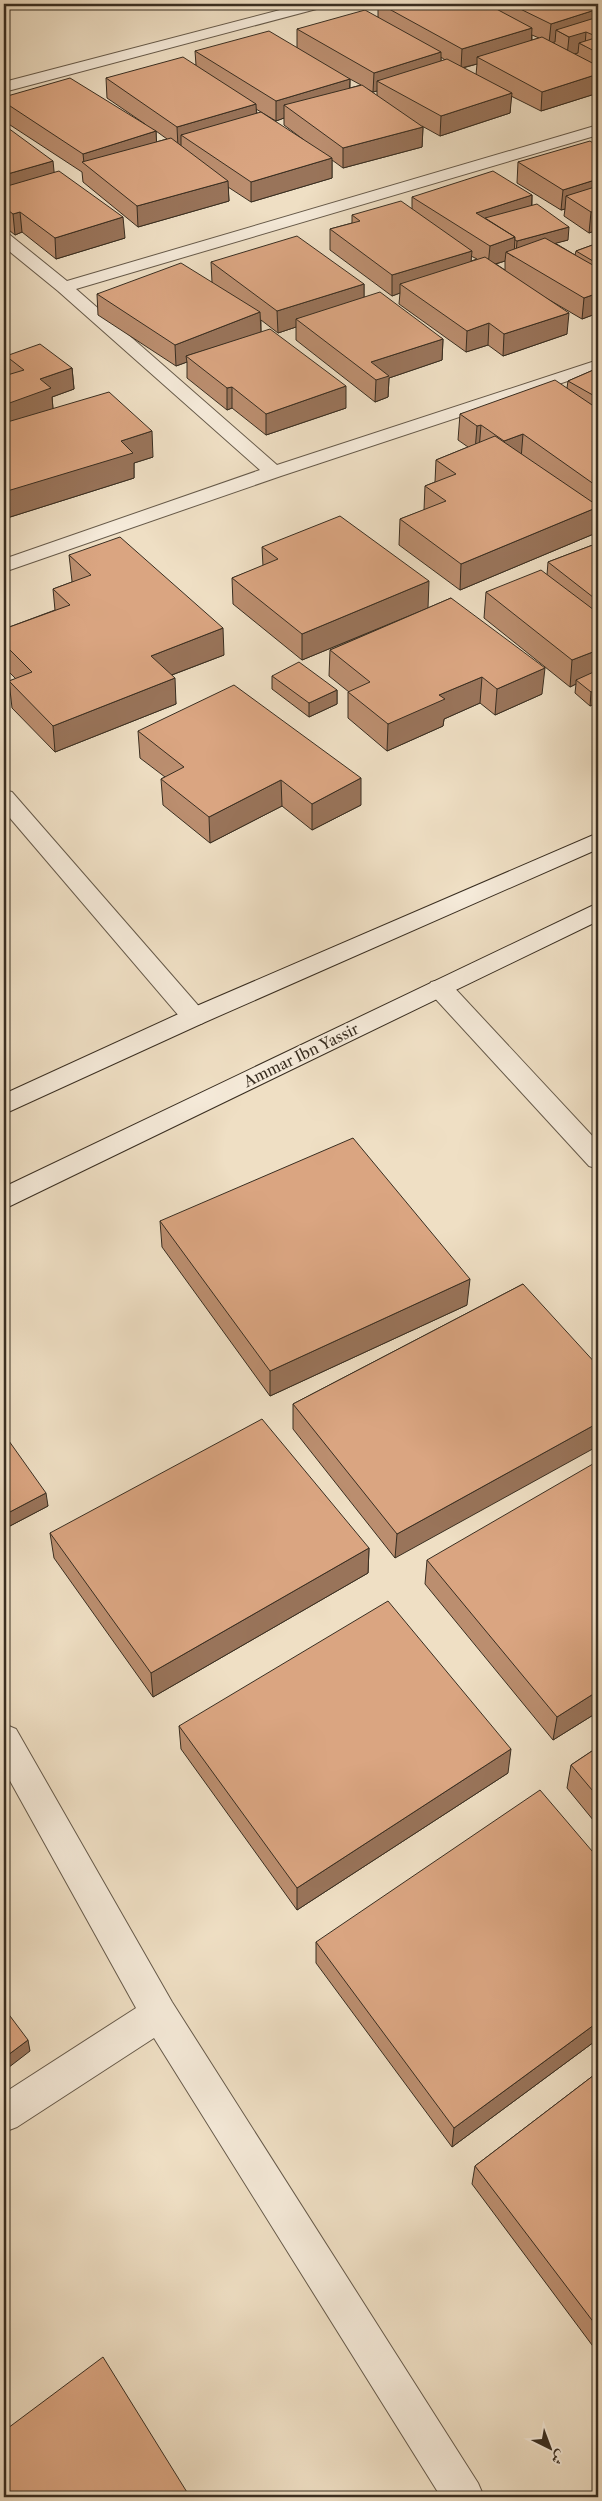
<svg xmlns="http://www.w3.org/2000/svg" width="602" height="2501" viewBox="0 0 602 2501" font-family="'Libre Caslon Text',Amiri,serif">
  <rect width="100%" height="100%" fill="#efdfc4"/>
  <filter id="stains"><feTurbulence type="fractalNoise" baseFrequency=".004" numOctaves="4"/><feColorMatrix values="0 0 0 0 .2 0 0 0 0 .09 0 0 0 0 .02 0 0 0 .5 -.17"/></filter>
  <radialGradient id="worn" r=".72"><stop offset=".6" stop-color="#630" stop-opacity="0"/><stop offset="1" stop-color="#630" stop-opacity=".3"/></radialGradient>
  <g fill="none" stroke-linecap="round" stroke-linejoin="round">
    <defs>
      <path id="street" d="M 303,4 L 326,4 L 324,7 L 4,92 L 4,82 Z
        M 598,125 L 598,135 L 76,289 L 277,465 L 598,360 L 598,371 L 281,476 L 4,572 L 4,559 L 260,470 L 58,291 L 4,247 L 4,234 L 10,235 L 67,281 Z
        M 4,790 L 12,792 L 203,1011 L 207,1017 L 203,1023 L 194,1026 L 185,1023 L 4,811 Z
        M 440,980 L 449,982 L 598,1142 L 598,1169 L 589,1166 L 431,994 L 428,988 L 431,982 Z
        M 4,1724 L 16,1729 L 172,2002 L 478,2483 L 484,2497 L 441,2497 L 154,2038 L 17,2127 L 4,2132 L 4,2093 L 136,2008 L 4,1770 Z"/>
      <path id="secondary" d="M 598,833 L 598,849 L 203,1023 L 4,1114 L 4,1094 L 185,1011 Z
        M 598,903 L 598,921 L 4,1209 L 4,1187 Z"/>
    </defs>
    <use href="#street" stroke="#665a4a" stroke-width="2"/>
    <use href="#secondary" stroke="#392e21" stroke-width="2"/>
    <use href="#street" fill="#f5ead9" fill-rule="evenodd"/>
    <use href="#secondary" fill="#f5ead9" fill-rule="evenodd"/>
  </g>
  <path fill="#bb8e6f" stroke="#392e21" fill-rule="evenodd" d="M 378,4 L 598,4 L 598,93 L 541,111 L 511,96 L 510,113 L 440,136 L 422,126 L 423,127 L 422,147 L 343,168 L 332,160 L 332,178 L 251,202 L 228,187 L 229,201 L 138,227 L 83,182 L 82,172 L 4,121 L 4,97 L 145,124 L 107,98 L 106,78 L 196,65 L 195,51 L 297,48 L 297,29 L 378,17 ZM 532,35 L 539,38 L 532,40 ZM 441,57 L 445,60 L 441,61 ZM 477,64 L 476,75 L 463,68 ZM 350,79 L 361,85 L 350,88 ZM 367,89 L 373,92 L 377,91 L 377,96 ZM 256,109 L 276,121 L 284,118 L 284,125 L 304,140 L 257,113 ZM 156,131 L 167,139 L 156,142 Z
    M 4,125 L 54,172 L 125,238 L 56,259 L 22,232 L 15,235 L 4,226 Z
    M 598,146 L 598,242 L 596,241 L 597,230 L 589,233 L 564,216 L 565,209 L 561,210 L 517,183 L 518,162 Z
    M 532,195 L 532,206 L 568,240 L 555,243 L 575,255 L 576,251 L 598,243 L 598,313 L 582,319 L 546,298 L 567,334 L 503,356 L 488,345 L 466,352 L 399,304 L 400,293 L 392,296 L 330,250 L 330,229 L 352,223 L 352,215 L 412,209 L 412,197 ZM 471,256 L 477,259 L 471,261 ZM 505,261 L 505,270 L 496,264 Z
    M 211,262 L 364,284 L 364,297 L 443,339 L 442,360 L 389,378 L 388,397 L 375,402 L 296,340 L 296,327 L 278,333 L 261,320 L 261,332 L 346,408 L 266,435 L 232,408 L 227,410 L 187,378 L 187,362 L 176,366 L 98,315 L 97,294 L 212,282 Z
    M 6,356 L 72,368 L 74,389 L 52,397 L 53,409 L 153,457 L 134,463 L 134,478 L 7,518 L 4,515 L 4,376 L 8,375 Z
    M 598,368 L 598,515 L 596,533 L 460,590 L 399,545 L 400,519 L 424,510 L 425,486 L 435,482 L 436,460 L 468,447 L 458,440 L 460,414 L 567,388 L 568,381 Z
    M 598,543 L 598,713 L 594,709 L 594,704 L 590,706 L 575,693 L 576,684 L 570,687 L 484,618 L 486,592 L 547,575 L 548,562 Z
    M 262,547 L 428,608 L 302,660 L 233,604 L 232,578 L 263,566 Z
    M 69,555 L 224,655 L 172,675 L 176,704 L 55,752 L 12,708 L 9,681 L 16,679 L 4,667 L 4,629 L 55,610 L 53,589 L 72,582 L 72,581 Z
    M 451,598 L 542,694 L 495,715 L 480,703 L 444,719 L 443,726 L 387,751 L 348,718 L 348,692 L 349,692 L 329,676 L 330,650 Z
    M 272,676 L 337,690 L 337,704 L 309,717 L 272,689 Z
    M 138,731 L 361,805 L 312,830 L 282,806 L 210,843 L 163,805 L 161,779 L 165,777 L 140,758 Z
    M 160,1221 L 467,1305 L 270,1396 L 162,1247 Z
    M 523,1284 L 395,1558 L 293,1429 L 293,1404 Z
    M 4,1434 L 48,1506 L 8,1527 L 4,1522 Z
    M 50,1533 L 369,1548 L 368,1573 L 153,1697 L 54,1558 Z
    M 427,1560 L 598,1712 L 553,1740 L 425,1584 Z
    M 179,1726 L 508,1773 L 297,1910 L 181,1749 Z
    M 598,1747 L 598,1826 L 567,1788 L 571,1765 Z
    M 598,1858 L 598,2039 L 452,2147 L 316,1963 L 316,1942 Z
    M 598,2072 L 598,2353 L 472,2184 L 475,2166 Z"/>
  <path fill="#99745a" stroke="#392e21" d="M 598,9 L 598,28 L 586,32 L 585,46 L 579,43 L 578,53 L 567,56 L 569,37 L 556,30 L 555,42 L 549,43 L 551,24 Z
    M 532,28 L 531,47 L 477,57 L 477,64 L 461,68 L 462,49 Z
    M 441,52 L 441,72 L 377,81 L 377,91 L 373,92 L 374,73 Z
    M 598,74 L 598,93 L 541,111 L 542,92 Z
    M 350,79 L 349,98 L 284,105 L 284,118 L 276,121 L 276,101 Z
    M 512,93 L 510,113 L 440,136 L 441,116 Z
    M 256,104 L 257,124 L 181,135 L 181,146 L 178,147 L 177,127 Z
    M 423,127 L 422,147 L 343,168 L 343,148 Z
    M 156,131 L 157,151 L 84,163 L 83,154 Z
    M 332,158 L 332,178 L 251,202 L 251,182 Z
    M 53,161 L 55,181 L 4,196 L 4,175 Z
    M 598,179 L 598,199 L 566,196 L 565,209 L 561,210 L 563,190 Z
    M 228,181 L 229,201 L 138,227 L 137,206 Z
    M 532,195 L 531,215 L 484,231 L 476,213 Z
    M 598,210 L 598,220 L 597,230 L 589,233 L 591,212 Z
    M 20,212 L 22,232 L 15,235 L 13,214 Z
    M 123,217 L 125,238 L 56,259 L 55,238 Z
    M 569,227 L 568,240 L 516,254 L 517,241 Z
    M 515,237 L 514,257 L 506,252 L 505,261 L 488,266 L 490,246 Z
    M 472,251 L 470,272 L 400,284 L 400,293 L 392,296 L 392,275 Z
    M 364,284 L 364,305 L 296,319 L 296,327 L 278,333 L 277,311 Z
    M 598,293 L 598,313 L 582,319 L 584,298 Z
    M 260,312 L 261,333 L 186,356 L 187,362 L 176,366 L 175,345 Z
    M 569,313 L 567,334 L 503,356 L 504,334 Z
    M 489,323 L 488,345 L 466,352 L 467,331 Z
    M 443,339 L 442,360 L 389,378 L 388,397 L 375,402 L 376,380 L 371,362 Z
    M 72,368 L 74,389 L 52,397 L 53,409 L 4,427 L 4,405 L 40,379 Z
    M 346,386 L 346,408 L 266,435 L 266,414 Z
    M 232,387 L 232,408 L 227,410 L 227,388 Z
    M 481,425 L 479,450 L 475,451 L 477,426 Z
    M 152,431 L 153,457 L 134,463 L 134,478 L 7,518 L 4,492 L 121,441 Z
    M 523,434 L 521,459 L 502,466 L 504,441 Z
    M 598,507 L 596,533 L 460,590 L 461,564 Z
    M 429,581 L 428,608 L 302,660 L 302,634 Z
    M 223,628 L 224,655 L 153,682 L 151,656 Z
    M 598,650 L 598,675 L 576,680 L 576,684 L 570,687 L 572,660 Z
    M 545,668 L 542,694 L 495,715 L 497,689 Z
    M 482,677 L 480,703 L 444,719 L 443,726 L 387,751 L 388,724 L 439,695 Z
    M 175,678 L 176,704 L 55,752 L 53,726 Z
    M 337,690 L 337,704 L 309,717 L 309,703 Z
    M 596,690 L 594,704 L 590,706 L 591,692 Z
    M 361,778 L 361,805 L 312,830 L 312,804 Z
    M 281,780 L 282,806 L 210,843 L 209,817 Z
    M 470,1279 L 467,1305 L 270,1396 L 270,1371 Z
    M 598,1423 L 598,1446 L 395,1558 L 397,1534 Z
    M 46,1493 L 48,1506 L 8,1527 L 6,1514 Z
    M 369,1548 L 368,1573 L 153,1697 L 151,1673 Z
    M 598,1691 L 598,1712 L 553,1740 L 557,1717 Z
    M 511,1749 L 508,1773 L 297,1910 L 297,1888 Z
    M 598,2022 L 598,2039 L 452,2147 L 454,2128 Z
    M 28,2040 L 30,2051 L 4,2071 L 4,2058 Z"/>
  <path fill="#daa581" stroke="#392e21" d="M 380,4 L 487,4 L 532,28 L 462,49 Z
    M 510,4 L 598,4 L 598,9 L 551,24 Z
    M 365,10 L 441,52 L 374,73 L 297,29 Z
    M 598,17 L 598,53 L 579,43 L 598,37 L 586,32 L 569,37 L 556,30 Z
    M 269,31 L 350,79 L 276,101 L 195,51 Z
    M 542,37 L 598,66 L 598,74 L 542,92 L 477,57 Z
    M 183,57 L 256,104 L 177,127 L 106,78 Z
    M 447,59 L 512,93 L 441,116 L 377,81 Z
    M 70,78 L 156,131 L 83,154 L 4,102 L 4,97 Z
    M 362,85 L 423,127 L 343,148 L 284,105 Z
    M 261,112 L 332,158 L 251,182 L 181,135 Z
    M 4,125 L 53,161 L 4,175 Z
    M 171,138 L 228,181 L 137,206 L 82,162 Z
    M 590,141 L 598,146 L 598,179 L 563,190 L 518,162 Z
    M 59,171 L 123,217 L 55,238 L 20,212 L 13,214 L 4,207 L 4,187 Z
    M 493,171 L 532,195 L 476,213 L 515,237 L 490,246 L 412,197 Z
    M 598,186 L 598,210 L 591,212 L 566,196 Z
    M 401,201 L 472,251 L 392,275 L 330,229 L 360,221 L 352,215 Z
    M 537,204 L 569,227 L 517,241 L 515,240 L 515,237 L 485,218 Z
    M 297,236 L 364,284 L 277,311 L 211,262 Z
    M 545,238 L 598,268 L 598,293 L 584,298 L 506,252 Z
    M 598,243 L 598,264 L 576,251 Z
    M 485,257 L 569,313 L 504,334 L 489,323 L 467,331 L 400,284 Z
    M 181,263 L 260,312 L 175,345 L 97,294 Z
    M 380,292 L 443,339 L 371,362 L 389,376 L 376,380 L 296,319 Z
    M 270,329 L 346,386 L 266,414 L 232,387 L 227,388 L 186,356 Z
    M 40,344 L 72,368 L 40,379 L 51,388 L 4,405 L 4,376 L 24,370 L 6,356 Z
    M 598,368 L 598,398 L 568,381 Z
    M 555,380 L 598,409 L 598,487 L 523,434 L 504,441 L 481,425 L 477,426 L 460,414 Z
    M 109,392 L 152,431 L 121,441 L 133,453 L 4,492 L 4,423 Z
    M 495,436 L 598,506 L 598,507 L 461,564 L 400,519 L 446,501 L 425,486 L 456,474 L 436,460 Z
    M 340,516 L 429,581 L 302,634 L 232,578 L 278,559 L 262,547 Z
    M 120,537 L 223,628 L 151,656 L 175,678 L 53,726 L 9,681 L 32,672 L 4,644 L 4,629 L 70,605 L 53,589 L 91,575 L 69,555 Z
    M 598,543 L 598,601 L 548,562 Z
    M 541,570 L 598,613 L 598,650 L 572,660 L 486,592 Z
    M 451,598 L 545,668 L 497,689 L 482,677 L 439,695 L 445,699 L 388,724 L 348,692 L 370,682 L 330,650 Z
    M 299,662 L 337,690 L 309,703 L 272,676 Z
    M 598,670 L 598,686 L 596,686 L 596,690 L 591,692 L 576,680 Z
    M 234,685 L 361,778 L 312,804 L 281,780 L 209,817 L 161,779 L 184,767 L 138,731 Z
    M 353,1138 L 470,1279 L 270,1371 L 160,1221 Z
    M 523,1284 L 598,1366 L 598,1423 L 397,1534 L 293,1404 Z
    M 262,1419 L 369,1548 L 151,1673 L 50,1533 Z
    M 4,1434 L 46,1493 L 6,1514 L 4,1512 Z
    M 598,1461 L 598,1691 L 557,1717 L 427,1560 Z
    M 388,1601 L 511,1749 L 297,1888 L 179,1726 Z
    M 598,1747 L 598,1797 L 571,1765 Z
    M 540,1790 L 598,1858 L 598,2022 L 454,2128 L 316,1942 Z
    M 4,2008 L 28,2040 L 4,2058 Z
    M 598,2072 L 598,2328 L 475,2166 Z
    M 103,2357 L 190,2497 L 4,2497 L 4,2431 Z"/>
  <g text-anchor="middle" dominant-baseline="central" stroke-width="5" stroke-linejoin="round" paint-order="stroke">
    <g font-size="15" fill="#392e21" stroke="#f5ead9">
      <text transform="translate(301 1055) rotate(-26)">Ammar Ibn Yassir</text>
    </g>
  </g>
  <rect width="602" height="2501" fill="none" stroke="#efdfc4" stroke-width="20"/>
  <rect x="5" y="5" width="592" height="2491" fill="none" stroke="#392e21" stroke-width="2.5"/>
  <rect x="10" y="10" width="582" height="2481" fill="none" stroke="#392e21"/>
  <g transform="translate(550 2448) rotate(138)" stroke="#f5ead9" stroke-width="4" paint-order="stroke">
  <path d="M0-4L9 19L0 12L-9 19Z" fill="#392e21"/>
  <text y="-8" font-size="14" font-weight="bold" text-anchor="middle" fill="#392e21">ش</text>
  </g>
  <rect width="100%" height="100%" filter="url(#stains)"/>
  <rect width="100%" height="100%" fill="url(#worn)"/>
</svg>
